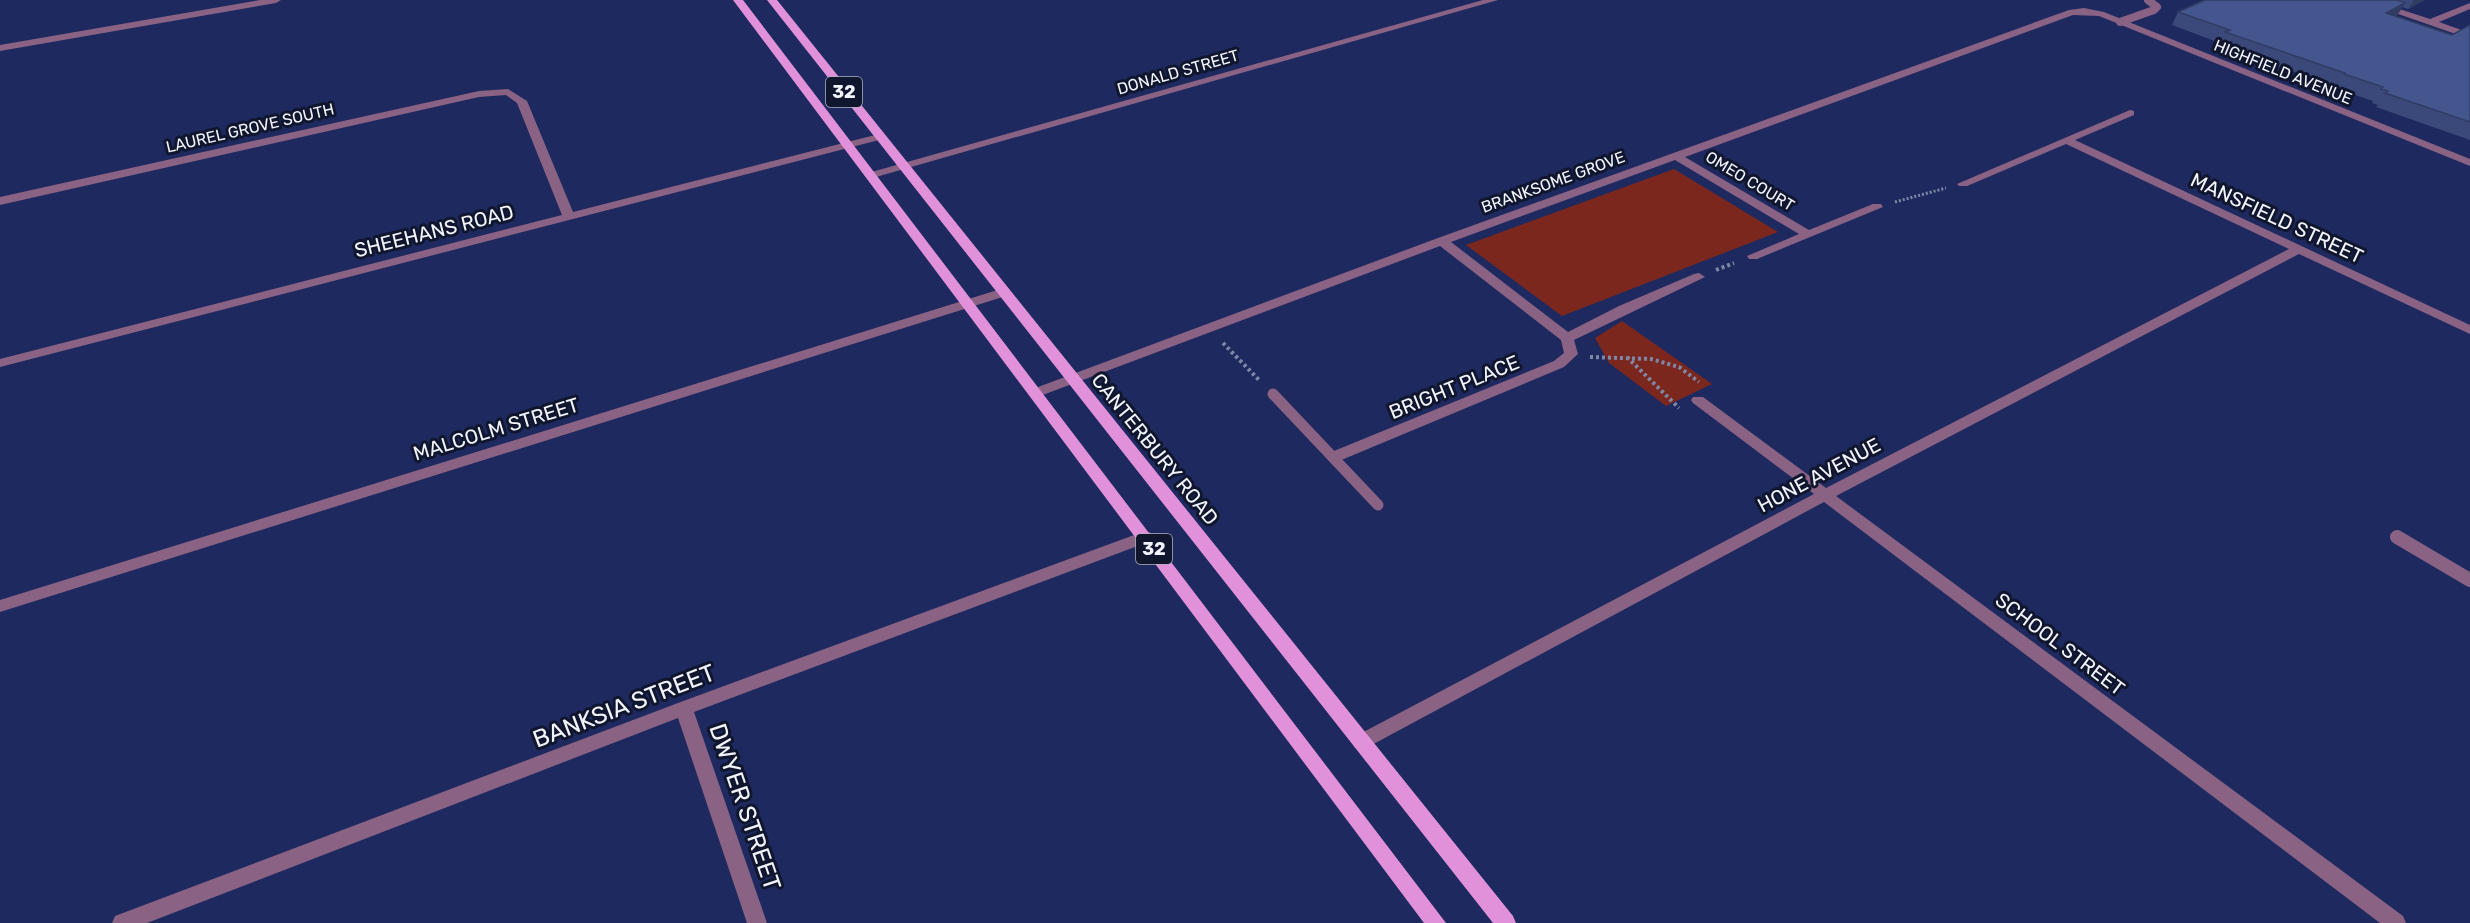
<svg xmlns="http://www.w3.org/2000/svg" width="2470" height="923" viewBox="0 0 2470 923" font-family="Rubik,sans-serif">
  <rect width="100%" height="100%" fill="#1e2a5f"/>
  <path fill="#7b271d" d="M 1674,169 L 1778,232 L 1562,316 L 1466,245 Z
    M 1622,321 L 1712,384 L 1666,406 L 1609,363 L 1595,338 Z"/>
  <g fill="none" stroke-linecap="round" stroke-linejoin="round">
    <path stroke="#7f87a7" stroke-width="3" stroke-dasharray="2 2" stroke-linecap="butt" d="M 1895,202 L 1946,188"/>
    <path stroke="#7f87a7" stroke-width="4" stroke-dasharray="3 3" stroke-linecap="butt" d="M 1716,270 L 1734,263
      M 1223,343 L 1260,381
      M 1590,357 L 1651,359 L 1679,367 L 1699,382
      M 1627,357 L 1679,408
      M 1146,436 L 1154,433"/>
    <path stroke="#896284" stroke-width="8" d="M 2120,22 L 2154,10 L 2157,7 L 2148,0"/>
    <path stroke="#896284" stroke-width="11" d="M 1273,394 L 1378,505"/>
    <path stroke="#896284" stroke-width="14" d="M 2397,537 L 2470,580"/>
    <path fill="#896284" fill-rule="evenodd" d="M 260,0 L 281,0 L 276,3 L 0,51 L 0,45 Z
      M 1483,0 L 1498,0 L 876,177 L 872,178 L 866,175 L 868,173 Z
      M 2358,0 L 2372,0 L 2430,19 L 2470,3 L 2470,9 L 2439,22 L 2470,33 L 2470,39 Z
      M 2084,8 L 2104,12 L 2470,159 L 2470,166 L 2099,16 L 2073,15 L 1685,157 L 1809,230 L 1873,204 L 1881,204 L 1883,207 L 1757,259 L 1749,259 L 1747,256 L 1799,234 L 1675,160 L 1451,242 L 1568,332 L 1619,306 L 1694,274 L 1699,273 L 1705,277 L 1574,340 L 1578,354 L 1564,367 L 1339,461 L 1329,461 L 1327,457 L 1329,453 L 1554,361 L 1564,353 L 1561,340 L 1440,246 L 1040,396 L 1030,396 L 1028,393 L 1030,390 L 1438,238 L 2069,10 Z
      M 508,89 L 527,101 L 573,212 L 879,134 L 885,137 L 883,139 L 0,367 L 0,359 L 562,215 L 517,103 L 506,95 L 479,97 L 0,205 L 0,197 L 479,91 Z
      M 2130,110 L 2134,111 L 2134,115 L 2075,140 L 2470,325 L 2470,334 L 2299,254 L 1836,496 L 2403,916 L 2406,923 L 2380,923 L 1824,502 L 1368,747 L 1361,750 L 1354,747 L 1352,742 L 1354,737 L 1814,494 L 1693,403 L 1691,400 L 1693,397 L 1703,397 L 1826,488 L 2289,249 L 2066,144 L 1967,186 L 1959,186 L 1957,184 Z
      M 1004,288 L 1009,289 L 1010,292 L 1009,295 L 0,612 L 0,600 Z
      M 1145,531 L 1151,533 L 1153,537 L 1151,541 L 694,712 L 767,923 L 747,923 L 678,718 L 147,923 L 112,923 L 115,916 L 678,703 Z"/>
    <path fill="#e191d9" fill-rule="evenodd" d="M 733,0 L 743,0 L 1446,923 L 1424,923 Z
      M 767,0 L 777,0 L 1513,916 L 1516,923 L 1493,923 Z"/>
  </g>
  <path fill="#3b497a" d="M 2205,0 L 2425,0 L 2408,9 L 2402,7 L 2396,16 L 2452,35 L 2470,25 L 2470,140 L 2376,107 L 2378,105 L 2372,103 L 2373,101 L 2335,88 L 2336,86 L 2218,46 L 2220,43 L 2172,25 L 2178,12 Z"/>
  <path fill="#303c63" d="M 2414,0 L 2425,0 L 2408,9 Z
    M 2405,3 L 2397,16 L 2378,27 L 2386,13 Z"/>
  <path fill="#45558e" stroke="#303c63" stroke-width="1.5" d="M 2205,0 L 2398,0 L 2405,3 L 2386,13 L 2452,35 L 2470,25 L 2470,122 L 2385,93 L 2388,91 L 2381,89 L 2383,87 L 2344,74 L 2345,73 L 2225,32 L 2230,30 L 2178,12 Z"/>
  <g text-anchor="middle" dominant-baseline="central" stroke-width="6" stroke-linejoin="round" paint-order="stroke">
    <g font-size="16" fill="#f2f4fb" stroke="#10162e">
      <text transform="translate(1178 72) rotate(-16)">DONALD STREET</text>
      <text transform="translate(2283 72) rotate(22)">HIGHFIELD AVENUE</text>
      <text transform="translate(250 128) rotate(-13)">LAUREL GROVE SOUTH</text>
      <text transform="translate(1750 181) rotate(31)">OMEO COURT</text>
      <text transform="translate(1553 182) rotate(-20)">BRANKSOME GROVE</text>
    </g>
    <g fill="#10162e" stroke="#aeb1be" stroke-width="1.5">
      <rect x="826" y="77" width="36" height="30" rx="4.5"/>
      <rect x="1136" y="534" width="36" height="30" rx="4.5"/>
    </g>
    <g font-size="18" font-weight="bold" fill="#f2f4fb">
      <text x="844" y="92">32</text>
      <text x="1154" y="549">32</text>
    </g>
    <g font-size="20" fill="#f2f4fb" stroke="#10162e">
      <text transform="translate(2277 218) rotate(25)">MANSFIELD STREET</text>
      <text transform="translate(434 231) rotate(-14)">SHEEHANS ROAD</text>
      <text transform="translate(1454 387) rotate(-22)">BRIGHT PLACE</text>
      <text transform="translate(496 429) rotate(-17)">MALCOLM STREET</text>
      <text transform="translate(1155 449) rotate(51)">CANTERBURY ROAD</text>
      <text transform="translate(1819 475) rotate(-28)">HONE AVENUE</text>
      <text transform="translate(2060 644) rotate(37)">SCHOOL STREET</text>
    </g>
    <g font-size="24" fill="#f2f4fb" stroke="#10162e">
      <text transform="translate(624 706) rotate(-21)">BANKSIA STREET</text>
      <text transform="translate(745 807) rotate(71)">DWYER STREET</text>
    </g>
  </g>
</svg>
